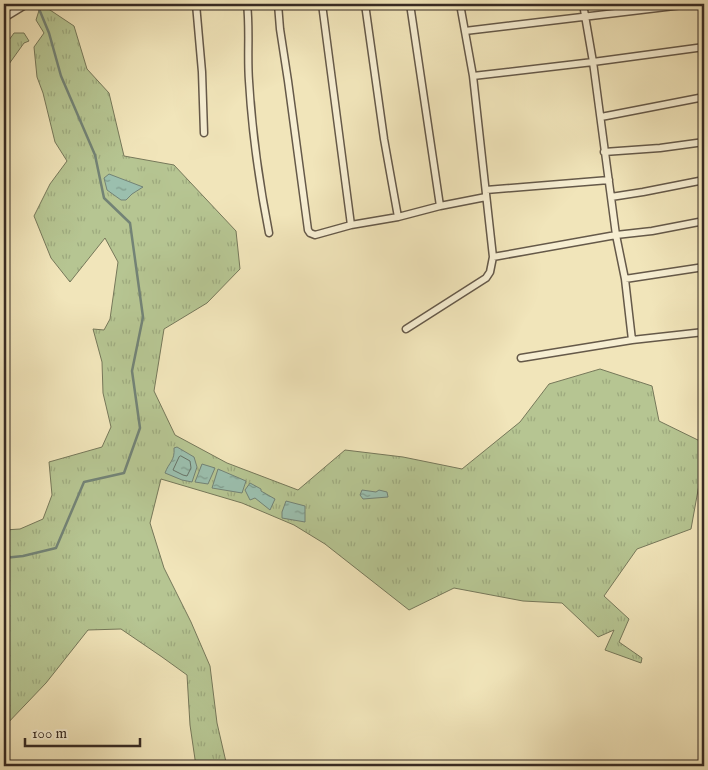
<svg xmlns="http://www.w3.org/2000/svg" width="708" height="770" viewBox="0 0 708 770" font-family="'IM FELL English',serif">
  <defs>
    <pattern id="grass-tufts" width="24" height="20" patternUnits="userSpaceOnUse" patternTransform="scale(1.25)"><rect width="24" height="20" fill="#b6c592"/><path d="M3 7l-1-3M5 7V3M7 7l1-3M15 17l-1-3M17 17v-4M19 17l1-3" fill="none" stroke="#9da97e"/></pattern>
    <pattern id="water-ripples" width="26" height="14" patternUnits="userSpaceOnUse" patternTransform="scale(1.25)"><rect width="26" height="14" fill="#9bbfae"/><path d="M2 4q2-2 4 0t4 0M15 11q2-2 4 0t4 0" fill="none" stroke="#7f9b8d"/></pattern>
  </defs>
  <rect width="100%" height="100%" fill="#f1e5ba"/>
  <filter id="stains"><feTurbulence type="fractalNoise" baseFrequency=".004" numOctaves="4"/><feColorMatrix values="0 0 0 0 .2 0 0 0 0 .09 0 0 0 0 .02 0 0 0 .5 -.17"/></filter>
  <radialGradient id="worn" r=".72"><stop offset=".6" stop-color="#630" stop-opacity="0"/><stop offset="1" stop-color="#630" stop-opacity=".3"/></radialGradient>
  <path fill="url(#grass-tufts)" stroke="#76785a" d="M 41,4 L 74,26 L 87,69 L 109,93 L 124,156 L 174,165 L 236,231 L 240,269 L 207,303 L 164,329 L 154,391 L 175,435 L 227,463 L 298,490 L 345,450 L 403,457 L 462,469 L 520,422 L 549,384 L 600,369 L 652,386 L 659,421 L 704,443 L 704,457 L 691,529 L 637,549 L 604,596 L 629,619 L 619,642 L 642,658 L 641,663 L 605,650 L 614,630 L 598,637 L 562,603 L 523,601 L 454,588 L 409,610 L 325,544 L 294,525 L 242,503 L 161,479 L 150,523 L 164,568 L 191,622 L 210,666 L 217,723 L 226,762 L 231,766 L 196,766 L 190,725 L 187,675 L 162,657 L 121,629 L 88,630 L 46,683 L 4,727 L 4,530 L 20,529 L 43,519 L 52,495 L 49,462 L 102,447 L 111,427 L 103,393 L 102,362 L 93,329 L 104,330 L 110,319 L 118,262 L 105,238 L 70,282 L 51,258 L 34,216 L 50,184 L 67,161 L 55,142 L 43,93 L 37,77 L 34,47 L 44,33 L 36,20 Z
    M 14,33 L 24,33 L 29,41 L 24,43 L 4,71 L 4,43 L 7,43 Z"/>
  <path fill="url(#water-ripples)" stroke="#738376" d="M 109,174 L 143,187 L 132,194 L 126,200 L 121,200 L 107,190 L 104,178 Z
    M 177,447 L 194,457 L 197,467 L 192,482 L 182,480 L 165,473 C 169,462 175,461 174,448 Z
    M 202,464 L 215,468 L 208,484 L 195,482 Z
    M 218,469 L 246,481 L 242,493 L 212,488 Z
    M 250,483 L 261,489 L 261,491 L 275,499 L 270,510 L 255,498 L 250,500 L 245,490 Z
    M 362,490 L 376,492 L 379,490 L 387,492 L 388,497 L 363,499 L 360,495 Z
    M 286,501 L 305,506 L 305,522 L 282,518 L 282,512 Z"/>
  <g fill="none" stroke-linecap="round" stroke-linejoin="round">
    <path stroke="#687468" stroke-width="1" d="M 181,456 L 190,461 L 191,468 L 187,476 L 183,475 L 173,470 L 179,457 Z"/>
    <path stroke="#738376" stroke-width="2.5" d="M 4,558 L 23,556 L 56,548 L 84,482 L 124,473 L 140,428 L 132,371 L 143,317 L 130,223 L 104,198 L 95,155 L 61,76 L 49,33 L 37,4"/>
    <defs>
      <path id="minor" d="M 196,4 L 202,72 L 204,133
        M 247,4 C 250,29 247,55 249,81 C 252,132 259,182 269,233
        M 278,4 L 280,29 L 288,81 L 308,230 L 310,233 L 315,235 L 351,225 L 398,217 L 440,206 L 486,197
        M 322,4 L 351,225
        M 365,4 L 384,139 L 398,217
        M 410,4 L 440,206
        M 583,4 L 593,62 L 616,235 L 625,279 L 632,340
        M 4,18 L 27,4
        M 465,31 L 691,4
        M 473,76 L 593,62 L 704,47
        M 601,117 L 704,97
        M 604,152 L 660,148 L 704,142
        M 486,190 L 609,180
        M 611,197 L 643,192 L 704,180
        M 493,257 L 616,235 L 652,231 L 704,221
        M 625,279 L 704,267
        M 406,329 L 486,278 L 490,272 L 493,257 L 473,76 L 460,4
        M 521,358 L 632,340 L 704,332"/>
    </defs>
    <use href="#minor" stroke="#655949" stroke-width="9"/>
    <use href="#minor" stroke="#f6eed2" stroke-width="6"/>
  </g>
  <rect width="708" height="770" fill="none" stroke="#f1e5ba" stroke-width="20"/>
  <rect x="5" y="5" width="698" height="760" fill="none" stroke="#362a23" stroke-width="2.5"/>
  <rect x="10" y="10" width="688" height="750" fill="none" stroke="#362a23"/>
  <path d="M25 738v8h115v-8" fill="none" stroke="#362a23" stroke-width="2.5"/>
  <text x="32" y="738" font-size="15" fill="#362a23" stroke="#f6eed2" stroke-width="4" paint-order="stroke">100 m</text>
  <rect width="100%" height="100%" filter="url(#stains)"/>
  <rect width="100%" height="100%" fill="url(#worn)"/>
</svg>
